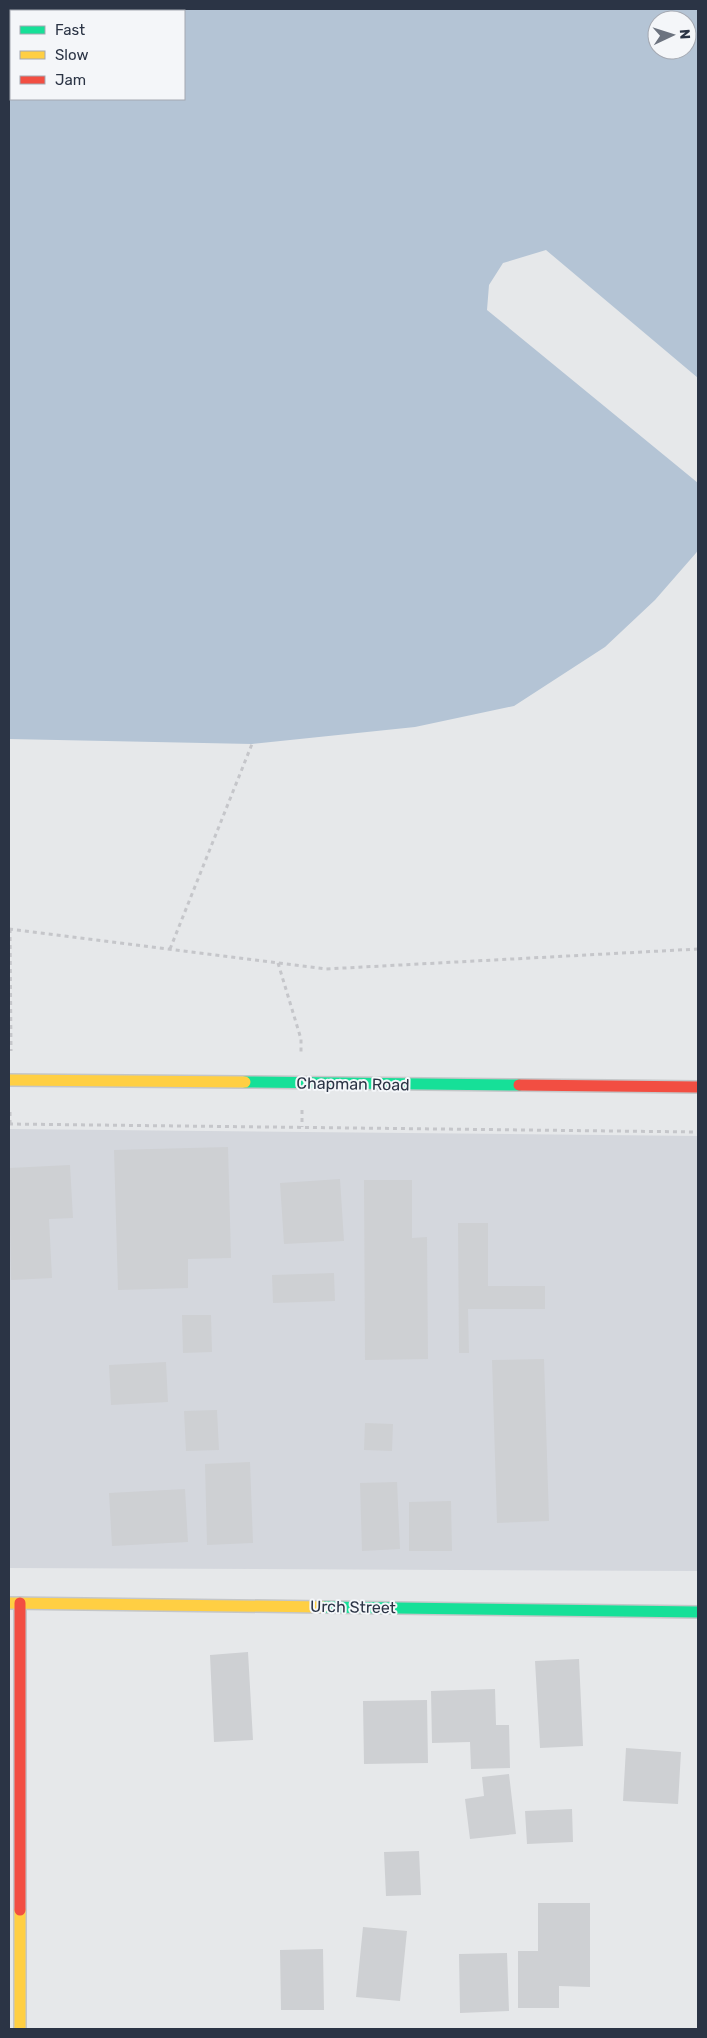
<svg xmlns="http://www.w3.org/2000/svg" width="707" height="2038" viewBox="0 0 707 2038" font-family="Rubik,sans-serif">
  <rect width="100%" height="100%" fill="#e6e8ea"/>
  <path fill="#d4d7dd" d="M 9,1129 L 698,1136 L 698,1571 L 9,1568 Z"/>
  <path fill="#b4c4d5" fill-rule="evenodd" d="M 9,9 L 698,9 L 698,378 L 546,250 L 503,263 L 489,285 L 487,310 L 698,483 L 698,550 L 696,553 L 655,600 L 605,647 L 514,706 L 415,727 L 252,744 L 9,739 ZM 11,11 L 184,11 L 184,99 L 11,99 ZM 657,20 L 687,20 L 687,50 L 657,50 Z"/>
  <path fill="#ced0d3" d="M 228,1147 L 231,1258 L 188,1259 L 188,1288 L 118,1290 L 114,1150 Z
    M 70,1165 L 73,1218 L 49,1219 L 52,1278 L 11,1280 L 9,1168 Z
    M 340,1179 L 344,1241 L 284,1244 L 280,1183 Z
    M 364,1180 L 412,1180 L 412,1238 L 427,1237 L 428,1359 L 365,1360 Z
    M 458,1223 L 488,1223 L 488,1286 L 545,1286 L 545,1309 L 468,1309 L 469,1353 L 459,1353 Z
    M 334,1273 L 335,1301 L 273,1303 L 272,1275 Z
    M 182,1315 L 211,1315 L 212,1352 L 183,1353 Z
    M 544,1359 L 549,1521 L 497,1523 L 492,1360 Z
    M 166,1362 L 168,1402 L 111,1405 L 109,1365 Z
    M 217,1410 L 219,1450 L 186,1451 L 184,1411 Z
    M 365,1423 L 393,1424 L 392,1451 L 364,1450 Z
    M 250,1462 L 253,1543 L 207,1545 L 205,1464 Z
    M 397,1482 L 400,1549 L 362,1551 L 360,1483 Z
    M 185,1489 L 188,1542 L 112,1546 L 109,1493 Z
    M 451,1501 L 452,1551 L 409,1551 L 409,1502 Z
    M 248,1652 L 253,1740 L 214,1742 L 210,1655 Z
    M 579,1659 L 583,1746 L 540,1748 L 535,1661 Z
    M 495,1689 L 496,1725 L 509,1725 L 510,1768 L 471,1769 L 470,1742 L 432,1743 L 431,1691 Z
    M 427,1700 L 428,1763 L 364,1764 L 363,1701 Z
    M 626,1748 L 681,1752 L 678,1804 L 623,1801 Z
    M 509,1774 L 516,1834 L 470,1839 L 465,1799 L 484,1796 L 482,1777 Z
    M 572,1809 L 573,1842 L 527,1844 L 525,1811 Z
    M 419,1851 L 421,1895 L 386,1896 L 384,1852 Z
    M 538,1903 L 590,1903 L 590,1987 L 559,1986 L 559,2008 L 518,2008 L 518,1951 L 538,1951 Z
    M 363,1927 L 407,1931 L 400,2001 L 356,1997 Z
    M 323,1949 L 324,2010 L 281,2010 L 280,1950 Z
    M 507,1953 L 509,2011 L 460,2013 L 459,1954 Z"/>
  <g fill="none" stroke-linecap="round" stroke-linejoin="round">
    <defs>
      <path id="fast" d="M 245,1082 L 519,1085
        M 323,1607 L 698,1612"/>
      <path id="slow" d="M 9,1080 L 245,1082
        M 9,1603 L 323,1607
        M 20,1910 L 20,2029"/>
      <path id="jam" d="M 519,1085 L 698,1087
        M 20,1603 L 20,1910"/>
    </defs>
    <use href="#fast" stroke="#c4c6c8" stroke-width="14"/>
    <use href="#slow" stroke="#c4c6c8" stroke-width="14"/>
    <use href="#jam" stroke="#c4c6c8" stroke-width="14"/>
    <path stroke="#c5c6ca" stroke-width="3" stroke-dasharray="4 4" stroke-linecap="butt" d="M 9,929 L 326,969 L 698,949
      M 10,929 L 11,1051
      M 170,949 L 252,744
      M 278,963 L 301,1039 L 301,1054
      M 302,1110 L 302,1127
      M 9,1124 L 698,1132
      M 10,1124 L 10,1108"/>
    <use href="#fast" stroke="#16e098" stroke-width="11"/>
    <use href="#slow" stroke="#ffcf43" stroke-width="11"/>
    <use href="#jam" stroke="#f24e42" stroke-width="11"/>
  </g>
  <g text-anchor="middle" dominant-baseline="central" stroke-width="4" stroke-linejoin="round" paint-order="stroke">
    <g font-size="16" fill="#2b3445" stroke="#f4f6f9">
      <text transform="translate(353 1084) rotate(1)">Chapman Road</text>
      <text transform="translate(353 1607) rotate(1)">Urch Street</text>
    </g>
  </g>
  <rect width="707" height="2038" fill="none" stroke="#2b3445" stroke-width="20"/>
  <rect x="10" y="10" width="175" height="90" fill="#f4f6f9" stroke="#a4a8b1"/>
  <rect x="20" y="26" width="25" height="8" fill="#16e098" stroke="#a4a8b1"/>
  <text x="55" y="35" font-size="15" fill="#2b3445">Fast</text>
  <rect x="20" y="51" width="25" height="8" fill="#ffcf43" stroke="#a4a8b1"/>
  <text x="55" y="60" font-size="15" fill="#2b3445">Slow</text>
  <rect x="20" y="76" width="25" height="8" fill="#f24e42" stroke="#a4a8b1"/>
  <text x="55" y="85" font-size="15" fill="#2b3445">Jam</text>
  <g transform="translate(672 35) rotate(86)"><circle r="24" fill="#f4f6f9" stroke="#a4a8b1"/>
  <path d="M0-4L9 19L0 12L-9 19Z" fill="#6c737f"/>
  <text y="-8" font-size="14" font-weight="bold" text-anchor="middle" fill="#2b3445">N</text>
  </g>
</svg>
